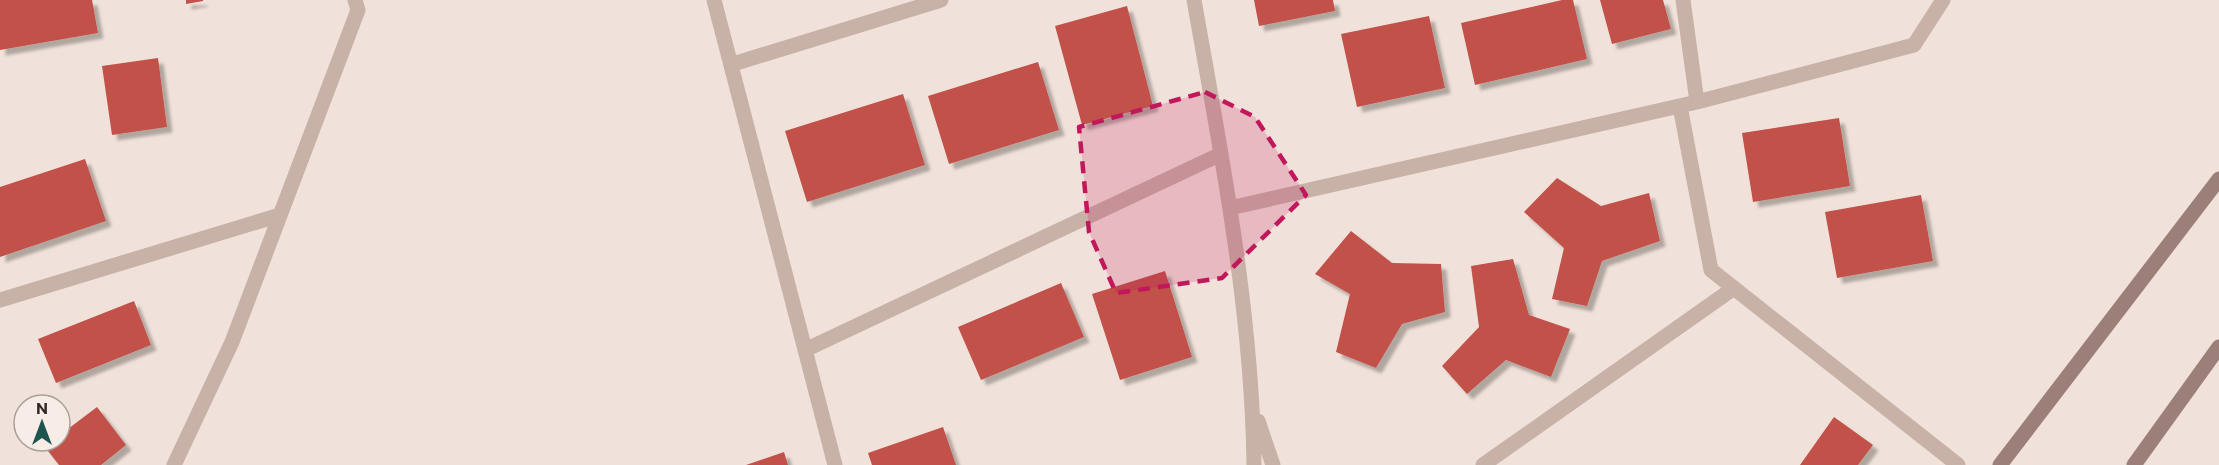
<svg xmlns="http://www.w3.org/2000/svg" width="2219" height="465" viewBox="0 0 2219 465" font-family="Commissioner,sans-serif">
  <defs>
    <filter id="shadow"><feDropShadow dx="5.5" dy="5.5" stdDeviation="1.5" flood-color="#0004"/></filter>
  </defs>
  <rect width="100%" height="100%" fill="#f0e2da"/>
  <path fill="#c15148" filter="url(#shadow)" d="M 0,0 L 92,0 L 98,33 L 0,50 Z
    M 186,0 L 203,0 L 203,1 L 186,4 Z
    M 1254,0 L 1333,0 L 1335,11 L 1259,26 Z
    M 1562,0 L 1573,0 L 1587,59 L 1475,85 L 1461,23 Z
    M 1600,0 L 1663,0 L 1671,29 L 1612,44 Z
    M 1127,6 L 1153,106 L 1082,125 L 1055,26 Z
    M 1429,16 L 1445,88 L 1357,107 L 1341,34 Z
    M 158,58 L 167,127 L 112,135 L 102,66 Z
    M 1038,62 L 1059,130 L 949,164 L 928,96 Z
    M 903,94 L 925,165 L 807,202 L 785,131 Z
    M 1839,118 L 1850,186 L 1753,202 L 1742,133 Z
    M 85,159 L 106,221 L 0,257 L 0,187 Z
    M 1557,178 L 1601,206 L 1649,193 L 1660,241 L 1602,261 L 1587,306 L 1552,299 L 1564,248 L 1524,212 Z
    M 1921,195 L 1933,261 L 1837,278 L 1825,212 Z
    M 1351,231 L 1392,263 L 1441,264 L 1445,312 L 1402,324 L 1376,368 L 1336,352 L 1350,294 L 1315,274 Z
    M 1513,259 L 1529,315 L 1570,329 L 1551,377 L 1506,360 L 1467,394 L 1442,366 L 1479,327 L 1471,266 Z
    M 1165,271 L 1192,357 L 1120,380 L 1092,294 Z
    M 1061,283 L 1084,337 L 981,380 L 958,327 Z
    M 134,301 L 151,345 L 56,383 L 38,339 Z
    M 97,407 L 126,445 L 101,465 L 59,465 L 45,447 L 52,441 L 60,441 L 60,435 Z
    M 1834,417 L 1873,445 L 1858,465 L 1800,465 Z
    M 943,427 L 956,465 L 872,465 L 868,453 Z
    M 784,452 L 788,465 L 746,465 Z"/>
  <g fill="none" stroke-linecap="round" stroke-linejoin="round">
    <path stroke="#c8b1a7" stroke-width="15" d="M 714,0 L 835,465
      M 1194,0 C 1221,153 1252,309 1254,465
      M 1683,0 L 1697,102
      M 733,64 L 941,0
      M 1680,106 L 1711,270 L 1958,465
      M 1230,208 L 1697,102 L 1914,45 L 1943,0
      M 0,300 L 280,215
      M 805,350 L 1221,154
      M 1258,421 L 1273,465
      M 174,465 L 232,342 L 358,10 L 355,0
      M 1483,465 L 1734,288"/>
    <path stroke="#9c7f78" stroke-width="15" d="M 2000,465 L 2219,179
      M 2134,465 L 2219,347"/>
  </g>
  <path fill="#c2185b" fill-opacity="0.2" stroke="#c2185b" stroke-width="4.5" stroke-dasharray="12 8" stroke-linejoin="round" d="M 1205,92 L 1255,117 L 1306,195 L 1222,278 L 1116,293 L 1089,232 L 1079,127 Z"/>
  <g transform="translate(42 423)"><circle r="28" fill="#f8ede6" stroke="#aa9f9a" stroke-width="1.5"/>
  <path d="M0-4.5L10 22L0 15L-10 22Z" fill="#1e544f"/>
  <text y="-9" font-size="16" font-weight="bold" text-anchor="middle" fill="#352927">N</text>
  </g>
</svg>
